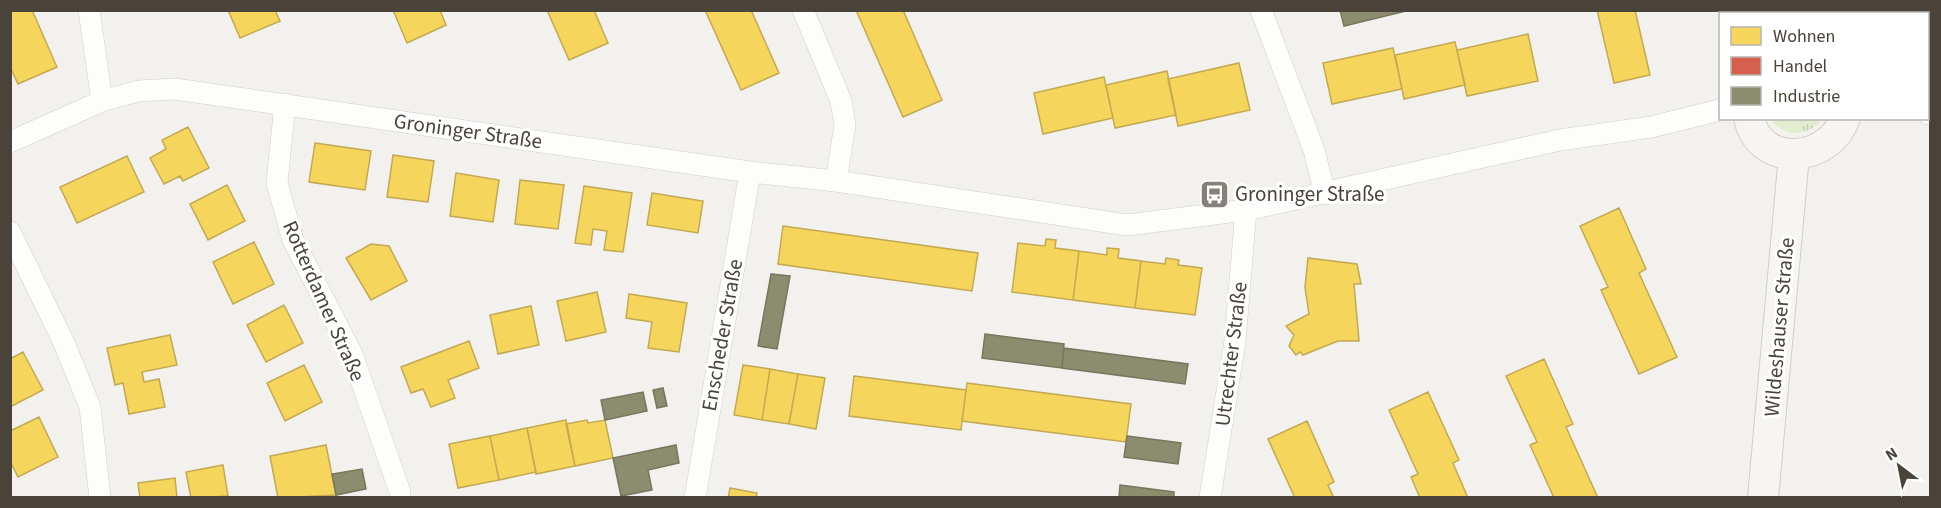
<svg xmlns="http://www.w3.org/2000/svg" width="1941" height="508" viewBox="0 0 1941 508" font-family="'Source Sans 3',sans-serif">
  <defs>
    <pattern id="grass-tufts" width="24" height="20" patternUnits="userSpaceOnUse" patternTransform="scale(1.5)"><rect width="24" height="20" fill="#e2eccf"/><path d="M3 7l-1-3M5 7V3M7 7l1-3M15 17l-1-3M17 17v-4M19 17l1-3" fill="none" stroke="#c3ccb2"/></pattern>
  </defs>
  <rect width="100%" height="100%" fill="#f3f1ee"/>
  <path fill="url(#grass-tufts)" d="M 1771,119 L 1822,119 C 1809,137 1783,138 1771,119 Z"/>
  <path fill="#f6d55c" stroke="#c2a952" stroke-width="1.5" d="M 10,10 L 32,10 L 57,67 L 18,84 L 10,67 Z
    M 228,10 L 275,10 L 280,21 L 240,38 Z
    M 393,10 L 440,10 L 446,25 L 407,43 Z
    M 547,10 L 594,10 L 608,43 L 569,60 Z
    M 705,10 L 751,10 L 779,73 L 741,90 Z
    M 856,10 L 903,10 L 942,100 L 903,117 Z
    M 1597,10 L 1635,10 L 1650,75 L 1614,83 Z
    M 1528,34 L 1538,81 L 1467,96 L 1457,50 Z
    M 1455,42 L 1465,85 L 1404,99 L 1395,55 Z
    M 1393,48 L 1402,89 L 1332,104 L 1323,63 Z
    M 1239,63 L 1250,110 L 1178,126 L 1168,79 Z
    M 1167,71 L 1176,115 L 1115,128 L 1106,85 Z
    M 1104,77 L 1113,118 L 1043,134 L 1034,93 Z
    M 188,127 L 209,168 L 183,181 L 180,176 L 164,184 L 150,158 L 166,149 L 162,140 Z
    M 315,143 L 371,151 L 365,190 L 309,182 Z
    M 393,155 L 434,161 L 428,202 L 387,197 Z
    M 127,156 L 144,192 L 77,223 L 60,187 Z
    M 456,173 L 499,180 L 493,222 L 450,216 Z
    M 520,180 L 564,185 L 558,229 L 515,224 Z
    M 227,185 L 245,221 L 208,240 L 190,204 Z
    M 584,186 L 632,193 L 623,252 L 604,250 L 607,231 L 593,229 L 591,245 L 575,243 Z
    M 652,193 L 703,201 L 698,233 L 647,225 Z
    M 1619,208 L 1646,269 L 1639,273 L 1677,357 L 1639,374 L 1601,290 L 1608,287 L 1580,226 Z
    M 783,226 L 978,253 L 972,291 L 778,264 Z
    M 1046,239 L 1056,240 L 1055,248 L 1079,251 L 1073,300 L 1012,292 L 1018,243 L 1045,246 Z
    M 254,242 L 274,284 L 233,304 L 213,262 Z
    M 371,244 L 389,246 L 407,281 L 371,300 L 346,258 Z
    M 1107,248 L 1119,249 L 1118,258 L 1141,261 L 1135,308 L 1073,300 L 1079,251 L 1107,255 Z
    M 1166,258 L 1179,260 L 1178,265 L 1202,268 L 1195,315 L 1135,308 L 1141,261 L 1165,264 Z
    M 1308,258 L 1357,264 L 1361,284 L 1354,284 L 1359,341 L 1338,341 L 1303,355 L 1300,352 L 1296,355 L 1289,346 L 1294,335 L 1286,326 L 1309,314 L 1305,287 Z
    M 597,292 L 606,332 L 566,341 L 557,301 Z
    M 629,294 L 687,303 L 679,352 L 648,348 L 652,322 L 626,318 Z
    M 284,305 L 303,343 L 266,362 L 247,325 Z
    M 531,306 L 539,345 L 498,354 L 490,315 Z
    M 170,335 L 177,365 L 142,372 L 144,382 L 159,379 L 165,407 L 129,414 L 123,383 L 115,385 L 107,348 Z
    M 469,341 L 479,368 L 448,380 L 455,398 L 431,407 L 423,389 L 411,393 L 401,367 Z
    M 23,352 L 43,390 L 10,407 L 10,359 Z
    M 1544,359 L 1573,424 L 1566,427 L 1598,498 L 1554,498 L 1530,445 L 1537,442 L 1506,376 Z
    M 304,365 L 322,402 L 285,421 L 267,383 Z
    M 743,365 L 770,369 L 762,420 L 734,415 Z
    M 770,369 L 798,374 L 789,424 L 762,420 Z
    M 798,374 L 825,378 L 816,429 L 789,424 Z
    M 854,376 L 966,390 L 961,430 L 849,416 Z
    M 967,383 L 1131,404 L 1126,442 L 962,421 Z
    M 1428,392 L 1459,460 L 1453,463 L 1468,498 L 1420,498 L 1411,477 L 1418,474 L 1389,410 Z
    M 39,417 L 58,457 L 18,477 L 10,461 L 10,431 Z
    M 566,420 L 575,466 L 536,474 L 527,428 Z
    M 587,420 L 588,423 L 605,420 L 613,458 L 575,466 L 566,424 Z
    M 1307,421 L 1334,482 L 1328,485 L 1334,498 L 1295,498 L 1268,439 Z
    M 527,428 L 536,472 L 499,480 L 490,436 Z
    M 490,436 L 499,480 L 458,488 L 449,444 Z
    M 326,445 L 336,495 L 278,498 L 270,456 Z
    M 223,465 L 228,496 L 191,498 L 186,472 Z
    M 175,478 L 177,498 L 140,498 L 138,483 Z
    M 730,488 L 757,493 L 756,498 L 728,498 Z"/>
  <path fill="#d6604d" stroke="#ac5747" stroke-width="1.5" d="M 1862,10 L 1930,10 L 1930,33 L 1928,33 L 1928,14 L 1862,14 Z"/>
  <path fill="#8c8c6e" stroke="#78765e" stroke-width="1.5" d="M 1340,10 L 1410,10 L 1344,26 Z
    M 771,274 L 790,276 L 777,349 L 758,346 Z
    M 985,334 L 1064,344 L 1062,368 L 982,358 Z
    M 1064,348 L 1188,364 L 1185,384 L 1062,368 Z
    M 663,388 L 667,406 L 657,408 L 653,390 Z
    M 643,392 L 647,411 L 605,420 L 601,400 Z
    M 1127,436 L 1181,443 L 1178,464 L 1124,457 Z
    M 676,445 L 679,463 L 648,470 L 652,490 L 621,496 L 613,458 Z
    M 362,469 L 366,489 L 336,495 L 332,474 Z
    M 1120,485 L 1174,492 L 1174,498 L 1119,498 Z"/>
  <g fill="none" stroke-linecap="round" stroke-linejoin="round">
    <defs>
      <path id="street" d="M 89,10 L 102,101
        M 803,10 L 841,101 L 845,125 L 836,181
        M 1261,10 L 1314,150 L 1325,194
        M 285,104 L 277,183 L 293,240 L 352,354 L 400,492
        M 1928,114 L 1930,114
        M 10,142 L 102,101 L 138,91 L 175,89 L 750,172 L 836,181 L 1127,225 L 1246,210 L 1560,140 L 1651,127 L 1720,110
        M 10,232 L 64,343 L 90,407 L 100,498
        M 695,498 L 750,172
        M 1210,498 L 1235,341 L 1246,210"/>
      <path id="secondary" d="M 1785,10 L 1786,14
        M 1749,118 C 1760,169 1829,163 1845,118
        M 1763,498 L 1794,155"/>
    </defs>
    <use href="#street" stroke="#d1cfcb" stroke-width="22"/>
    <use href="#secondary" stroke="#d2cec5" stroke-width="32"/>
    <use href="#street" stroke="#fdfdfc" stroke-width="21"/>
    <use href="#secondary" stroke="#f7f5f1" stroke-width="30"/>
  </g>
  <defs>
    <symbol id="bus-square" viewBox="-11 -11 22 22"><rect x="-9" y="-9" width="18" height="18" rx="4" fill="#858078" stroke="#fff"/><path d="M-5-6H5V4H4V6H2V4H-2V6H-4V4H-5ZM-3.5-4V0h7V-4ZM-3.5 1.2v1.5H-2V1.2ZM2 1.2v1.5H3.5V1.2Z" fill="#fff"/></symbol>
  </defs>
  <g fill-rule="evenodd">
    <use href="#bus-square" x="1198" y="178" width="33" height="33"/>
  </g>
  <g text-anchor="middle" dominant-baseline="central" stroke-width="6" stroke-linejoin="round" paint-order="stroke">
    <g font-size="21" fill="#4a4339" stroke="#fff">
      <text transform="translate(468 131) rotate(8)">Groninger Straße</text>
      <text transform="translate(324 301) rotate(66)">Rotterdamer Straße</text>
      <text transform="translate(1779 327) rotate(-85)">Wildeshauser Straße</text>
      <text transform="translate(722 335) rotate(-80)">Enscheder Straße</text>
      <text transform="translate(1231 354) rotate(-83)">Utrechter Straße</text>
    </g>
    <g font-size="21" fill="#4a4339" stroke="#fff" text-anchor="start">
      <text x="1235" y="194">Groninger Straße</text>
    </g>
  </g>
  <rect width="1941" height="508" fill="none" stroke="#4a4339" stroke-width="24"/>
  <rect x="1719" y="12" width="210" height="108" fill="#ffffff" stroke="#b7b4b0" stroke-width="1.5"/>
  <rect x="1731" y="27" width="30" height="18" fill="#f6d55c" stroke="#b7b4b0" stroke-width="1.5"/>
  <text x="1773" y="42" font-size="18" fill="#4a4339">Wohnen</text>
  <rect x="1731" y="57" width="30" height="18" fill="#d6604d" stroke="#b7b4b0" stroke-width="1.5"/>
  <text x="1773" y="72" font-size="18" fill="#4a4339">Handel</text>
  <rect x="1731" y="87" width="30" height="18" fill="#8c8c6e" stroke="#b7b4b0" stroke-width="1.5"/>
  <text x="1773" y="102" font-size="18" fill="#4a4339">Industrie</text>
  <g transform="translate(1899 466) rotate(328)" stroke="#ffffff" stroke-width="4.5" paint-order="stroke">
  <path d="M0-4.5L10 22L0 15L-10 22Z" fill="#4a4339"/>
  <text y="-9" font-size="16" font-weight="bold" text-anchor="middle" fill="#4a4339">N</text>
  </g>
</svg>
